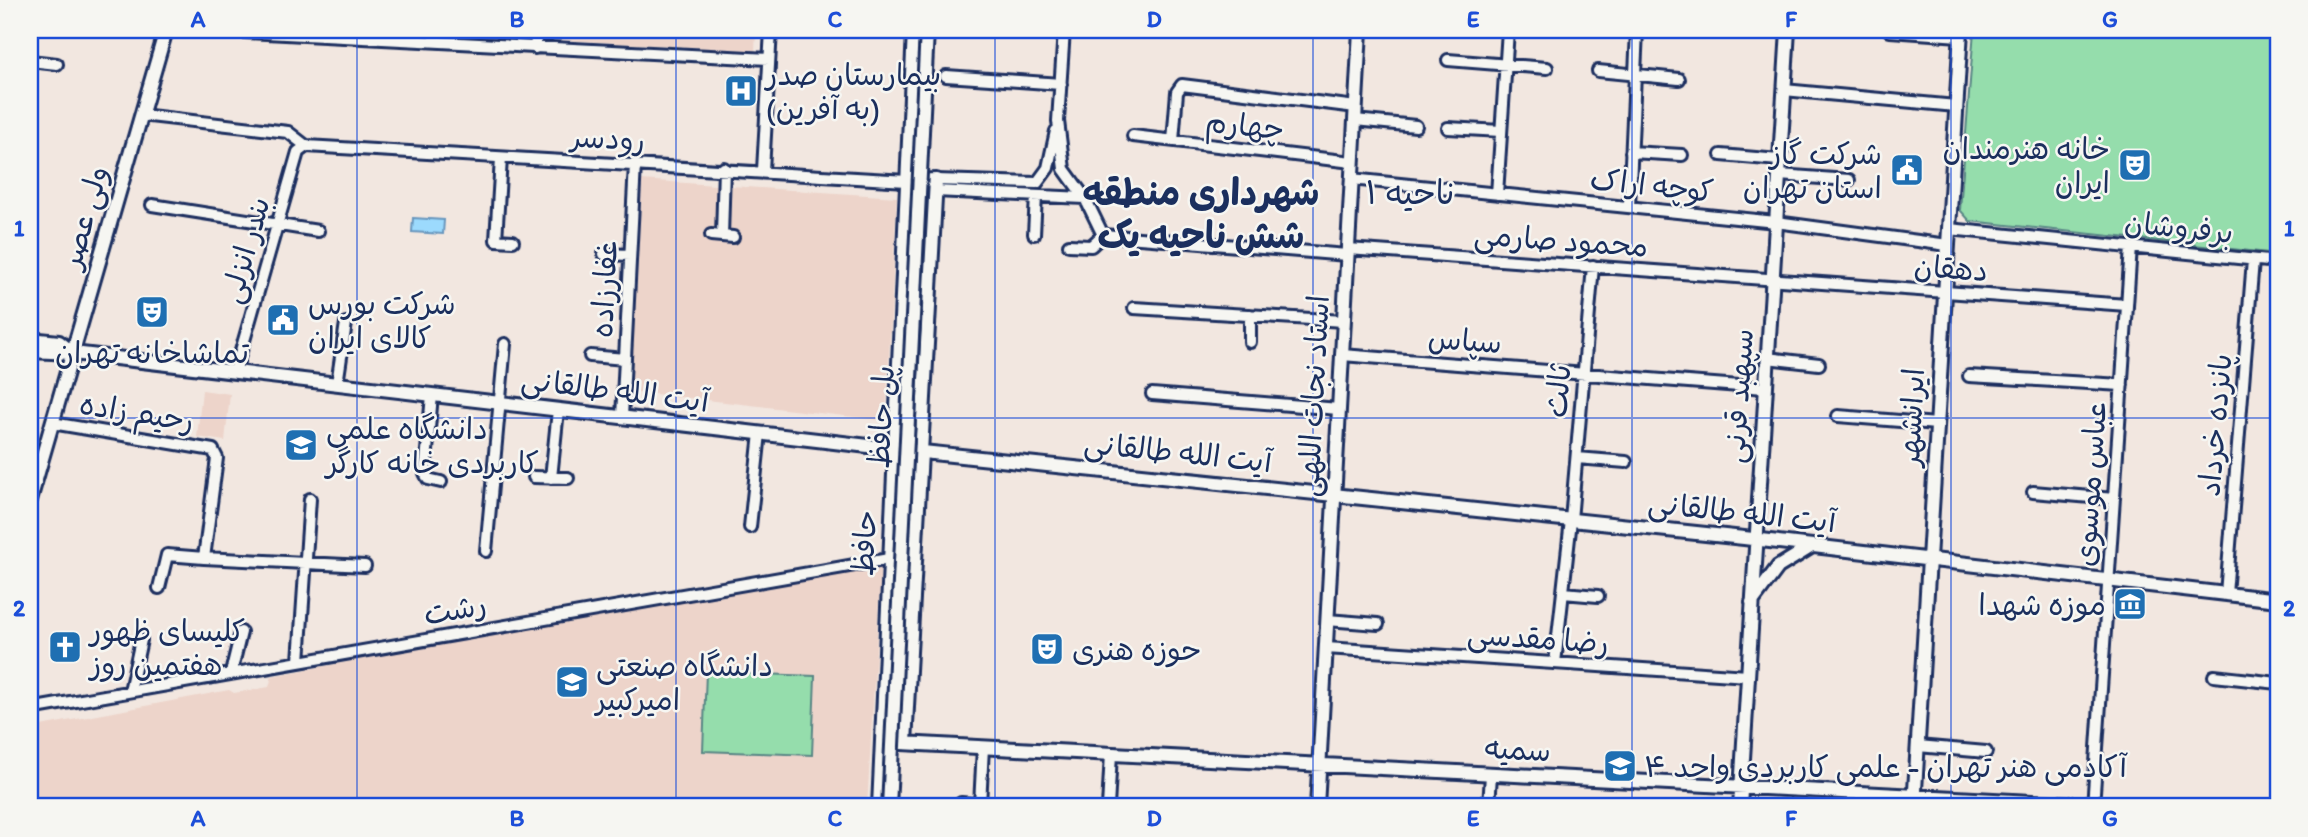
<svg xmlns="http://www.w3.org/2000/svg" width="2308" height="837" viewBox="0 0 2308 837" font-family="Itim,'Playpen Sans Arabic',sans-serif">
  <rect width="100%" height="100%" fill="#f2e7e0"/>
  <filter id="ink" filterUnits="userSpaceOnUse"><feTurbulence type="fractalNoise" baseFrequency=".0143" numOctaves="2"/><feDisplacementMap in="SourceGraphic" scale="14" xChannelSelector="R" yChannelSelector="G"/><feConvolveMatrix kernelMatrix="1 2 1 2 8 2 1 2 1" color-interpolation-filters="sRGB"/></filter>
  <g filter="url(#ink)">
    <path fill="#edd4ca" d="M 544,30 L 756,30 L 755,51 L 547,39 Z
      M 641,180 L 897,197 L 886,417 L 879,420 L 629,391 Z
      M 202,390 L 230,394 L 225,441 L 197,437 Z
      M 881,567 L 867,807 L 30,807 L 30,728 L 229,690 L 234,693 L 269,687 L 272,676 L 708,594 Z"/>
    <path fill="#95ddac" stroke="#588685" stroke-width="2" d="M 1974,30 L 2278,30 L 2278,254 L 1970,221 L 1960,210 Z
      M 706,672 L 815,676 L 812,755 L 703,751 Z"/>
    <path fill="#9cdafd" stroke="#6896bd" stroke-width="2" d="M 413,218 L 444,220 L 443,234 L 412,232 Z"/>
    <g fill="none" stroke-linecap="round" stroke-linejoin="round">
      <defs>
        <path id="minor" d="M 205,30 L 769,59
          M 1064,30 L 1058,121 L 1064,169 L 1085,198 L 1103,235 L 1347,255
          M 1890,31 L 1960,36
          M 535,48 L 537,30
          M 1448,60 L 1547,68
          M 30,61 L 57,64
          M 1598,71 L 1679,79
          M 946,76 L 1061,84
          M 1784,90 L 1956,106
          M 141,115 L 288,132 L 306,146
          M 1355,120 L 1416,126
          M 1448,128 L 1501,131
          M 1133,136 L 1352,162
          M 1173,141 L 1177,92 L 1182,85 L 1356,107
          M 306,146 L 907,181
          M 1631,152 L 1682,155
          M 1721,155 L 1779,160
          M 501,158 L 496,240 L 513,241
          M 763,170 L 771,30
          M 1779,175 L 1849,180
          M 1351,179 L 1776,222 L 1948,245
          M 936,180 L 1037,183 L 1048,168 L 1056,131
          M 935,191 L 1085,198
          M 1497,194 L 1508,30
          M 152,205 L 318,231
          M 1629,207 L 1637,30
          M 1949,229 L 2278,262
          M 1034,234 L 1036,196
          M 711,235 L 733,237
          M 722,236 L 724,168
          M 1069,245 L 1091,246 L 1103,235
          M 1348,249 L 2127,305
          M 604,254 L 630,255
          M 1134,308 L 1344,321
          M 1250,342 L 1250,315
          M 1342,355 L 1765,388
          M 590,356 L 625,359
          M 1767,358 L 1819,364
          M 235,372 L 298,152 L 306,146
          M 1969,376 L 2122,385
          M 337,384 L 346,323
          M 1152,394 L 1339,409
          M 432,395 L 425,473 L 428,479 L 441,482
          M 1838,416 L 1937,424
          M 622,417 L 635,164
          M 52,423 L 213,450 L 217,458 L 204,558 L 365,566
          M 1577,458 L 1626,462
          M 534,477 L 568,478
          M 551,478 L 558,410
          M 2033,492 L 2114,499
          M 750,527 L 760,433
          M 486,551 L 505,344
          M 159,588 L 167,555 L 204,558
          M 1563,593 L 1598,596
          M 2226,594 L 2253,260
          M 1327,620 L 1378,624
          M 1326,648 L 1748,676
          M 299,661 L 310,499
          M 1555,663 L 1571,520 L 1593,266
          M 231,673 L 241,632
          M 2214,676 L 2278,683
          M 130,691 L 141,640
          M 30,709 L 889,559
          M 1918,746 L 1986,752
          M 961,803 L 996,806
          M 980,805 L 983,747
          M 1108,807 L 1111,754
          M 1489,807 L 1491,774
          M 2093,807 L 2131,247"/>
        <path id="major" d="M 30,339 L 59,342 L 73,353
          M 30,351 L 73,353 L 894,449 L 1744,538 L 2278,600
          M 30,500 L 166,30
          M 1752,602 L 1778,567 L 1812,546
          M 882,742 L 2128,807
          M 905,743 L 936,180 L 912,181
          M 879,807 L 914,30
          M 1317,807 L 1360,30
          M 1740,807 L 1788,30
          M 1914,807 L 1961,30"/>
      </defs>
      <use href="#minor" stroke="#1b2f5e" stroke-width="16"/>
      <use href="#major" stroke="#1b2f5e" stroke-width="18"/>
      <use href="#minor" stroke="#f6f6f2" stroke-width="10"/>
      <use href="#major" stroke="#f6f6f2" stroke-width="12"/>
      <defs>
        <path id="major-bridge" d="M 889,807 L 927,30"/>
      </defs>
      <use href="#major-bridge" stroke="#1b2f5e" stroke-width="18" stroke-linecap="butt"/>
      <use href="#major-bridge" stroke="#f6f6f2" stroke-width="12"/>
    </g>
  </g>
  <path fill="none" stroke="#1d4ed8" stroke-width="2" stroke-opacity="0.55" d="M 357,30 L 357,807M 676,30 L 676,807M 995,30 L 995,807M 1313,30 L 1313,807M 1632,30 L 1632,807M 1951,30 L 1951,807M 30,418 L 2278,418"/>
  <defs>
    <symbol id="hospital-square" viewBox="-11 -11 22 22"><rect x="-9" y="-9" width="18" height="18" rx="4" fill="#1f6fb2" stroke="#f6f6f2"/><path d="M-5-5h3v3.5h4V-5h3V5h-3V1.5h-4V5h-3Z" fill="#fff"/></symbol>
    <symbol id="theatre-square" viewBox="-11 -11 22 22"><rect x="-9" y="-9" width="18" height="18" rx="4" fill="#1f6fb2" stroke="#f6f6f2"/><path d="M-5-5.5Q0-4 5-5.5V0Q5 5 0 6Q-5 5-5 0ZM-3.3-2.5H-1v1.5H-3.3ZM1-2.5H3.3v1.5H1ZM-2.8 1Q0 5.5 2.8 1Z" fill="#fff"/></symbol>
    <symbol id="civic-square" viewBox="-11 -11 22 22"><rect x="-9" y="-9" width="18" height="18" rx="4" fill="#1f6fb2" stroke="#f6f6f2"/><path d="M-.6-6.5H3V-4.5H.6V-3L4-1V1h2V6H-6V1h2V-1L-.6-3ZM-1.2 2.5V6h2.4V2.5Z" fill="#fff"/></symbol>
    <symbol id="university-square" viewBox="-11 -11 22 22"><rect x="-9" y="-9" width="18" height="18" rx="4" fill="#1f6fb2" stroke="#f6f6f2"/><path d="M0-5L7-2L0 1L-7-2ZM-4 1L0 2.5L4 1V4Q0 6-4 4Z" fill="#fff"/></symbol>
    <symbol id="museum-square" viewBox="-11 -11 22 22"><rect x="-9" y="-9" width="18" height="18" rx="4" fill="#1f6fb2" stroke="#f6f6f2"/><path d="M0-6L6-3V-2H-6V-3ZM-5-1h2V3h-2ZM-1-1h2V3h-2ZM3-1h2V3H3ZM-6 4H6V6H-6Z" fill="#fff"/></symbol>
    <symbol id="church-square" viewBox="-11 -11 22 22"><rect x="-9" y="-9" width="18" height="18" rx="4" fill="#1f6fb2" stroke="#f6f6f2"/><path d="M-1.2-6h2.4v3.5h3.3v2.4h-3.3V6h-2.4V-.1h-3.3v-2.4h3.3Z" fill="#fff"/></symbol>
  </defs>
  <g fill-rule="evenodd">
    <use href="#hospital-square" x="722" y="72" width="38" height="38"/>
    <use href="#theatre-square" x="2116" y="146" width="38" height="38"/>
    <use href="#civic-square" x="1888" y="151" width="38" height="38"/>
    <use href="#theatre-square" x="133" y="293" width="38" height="38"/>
    <use href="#civic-square" x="264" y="301" width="38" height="38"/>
    <use href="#university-square" x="282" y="426" width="38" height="38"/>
    <use href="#museum-square" x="2111" y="585" width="38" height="38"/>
    <use href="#church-square" x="46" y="628" width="38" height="38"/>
    <use href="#theatre-square" x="1028" y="630" width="38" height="38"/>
    <use href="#university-square" x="553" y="663" width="38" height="38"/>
    <use href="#university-square" x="1601" y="747" width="38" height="38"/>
  </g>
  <g text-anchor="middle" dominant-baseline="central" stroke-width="5" stroke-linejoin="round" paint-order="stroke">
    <g font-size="30" fill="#1b2f5e" stroke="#f6f6f2" text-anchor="start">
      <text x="766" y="74">بیمارستان صدر<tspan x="766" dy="34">(به آفرین)</tspan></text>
      <text x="2110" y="148" text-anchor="end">خانه هنرمندان<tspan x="2110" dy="34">ایران</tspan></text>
      <text x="1882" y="153" text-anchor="end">شرکت گاز<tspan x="1882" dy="34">استان تهران</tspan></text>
      <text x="308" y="303">شرکت بورس<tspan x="308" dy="34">کالای ایران</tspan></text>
      <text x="152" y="352" text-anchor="middle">تماشاخانه تهران</text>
      <text x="326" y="428">دانشگاه علمی<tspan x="326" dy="34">کاربردی خانه کارگر</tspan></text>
      <text x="2106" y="604" text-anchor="end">موزه شهدا</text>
      <text x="90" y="630">کلیسای ظهور<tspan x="90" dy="34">هفتمین روز</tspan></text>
      <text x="1072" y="649">حوزه هنری</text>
      <text x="596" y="665">دانشگاه صنعتی<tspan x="596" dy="34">امیرکبیر</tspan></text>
      <text x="1644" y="766">آکادمی هنر تهران - علمی کاربردی واحد ۴</text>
    </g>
    <g font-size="30" fill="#1b2f5e" stroke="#f6f6f2">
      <text transform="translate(1245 125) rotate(6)">چهارم</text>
      <text transform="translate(608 138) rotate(3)">رودسر</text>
      <text transform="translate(1652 185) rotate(6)">کوچه اراک</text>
      <text transform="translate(84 217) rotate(-74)">ولی عصر</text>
      <text transform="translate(2179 227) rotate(6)">برفروشان</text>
      <text transform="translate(1561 240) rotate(4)">محمود صارمی</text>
      <text transform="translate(245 250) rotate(-74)">بندر انزلی</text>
      <text transform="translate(1951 268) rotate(4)">دهقان</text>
      <text transform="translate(604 289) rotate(-87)">غفارزاده</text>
      <text transform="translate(1465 340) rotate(4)">سپاس</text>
      <text transform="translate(615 390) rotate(7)">آیت الله طالقانی</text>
      <text transform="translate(1558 391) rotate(-85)">ثالث</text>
      <text transform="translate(1313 396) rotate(-87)">استاد نجات اللهی</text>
      <text transform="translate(1738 396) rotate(-86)">سپهبد قرنی</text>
      <text transform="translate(137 412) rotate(9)">رحیم زاده</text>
      <text transform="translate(881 417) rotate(-87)">پل حافظ</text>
      <text transform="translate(1911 417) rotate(-87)">ایرانشهر</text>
      <text transform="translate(2215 425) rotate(-85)">پانزده خرداد</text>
      <text transform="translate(1178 452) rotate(6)">آیت الله طالقانی</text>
      <text transform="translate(2090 484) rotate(-86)">عباس موسوی</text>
      <text transform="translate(1742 512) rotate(6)">آیت الله طالقانی</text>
      <text transform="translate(864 543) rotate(-87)">حافظ</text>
      <text transform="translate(455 609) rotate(-10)">رشت</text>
      <text transform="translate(1538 638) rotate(4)">رضا مقدسی</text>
      <text transform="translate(1518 749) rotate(3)">سمیه</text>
    </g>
    <g font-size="33" fill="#1b2f5e" stroke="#f6f6f2">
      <text x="1410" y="192">ناحیه ۱</text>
    </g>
    <g font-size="37" font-weight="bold" fill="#1b2f5e" stroke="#f6f6f2">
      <text x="1201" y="192">شهرداری منطقه<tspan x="1201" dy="43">شش ناحیه یک</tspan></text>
    </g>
  </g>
  <rect width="2308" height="837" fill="none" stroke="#f6f6f2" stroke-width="77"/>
  <rect x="38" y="38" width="2232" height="760" fill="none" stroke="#1d4ed8" stroke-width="2.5"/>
  <g font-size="23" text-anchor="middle" font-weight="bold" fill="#1d4ed8">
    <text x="198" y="27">A</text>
    <text x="517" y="27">B</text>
    <text x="835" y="27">C</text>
    <text x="1154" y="27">D</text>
    <text x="1473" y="27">E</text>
    <text x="1791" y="27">F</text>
    <text x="2110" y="27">G</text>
    <text x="19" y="236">1</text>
    <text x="2289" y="236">1</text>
    <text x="19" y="616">2</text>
    <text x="2289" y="616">2</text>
    <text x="198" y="826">A</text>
    <text x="517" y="826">B</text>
    <text x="835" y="826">C</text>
    <text x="1154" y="826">D</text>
    <text x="1473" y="826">E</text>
    <text x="1791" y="826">F</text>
    <text x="2110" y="826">G</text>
  </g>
</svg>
